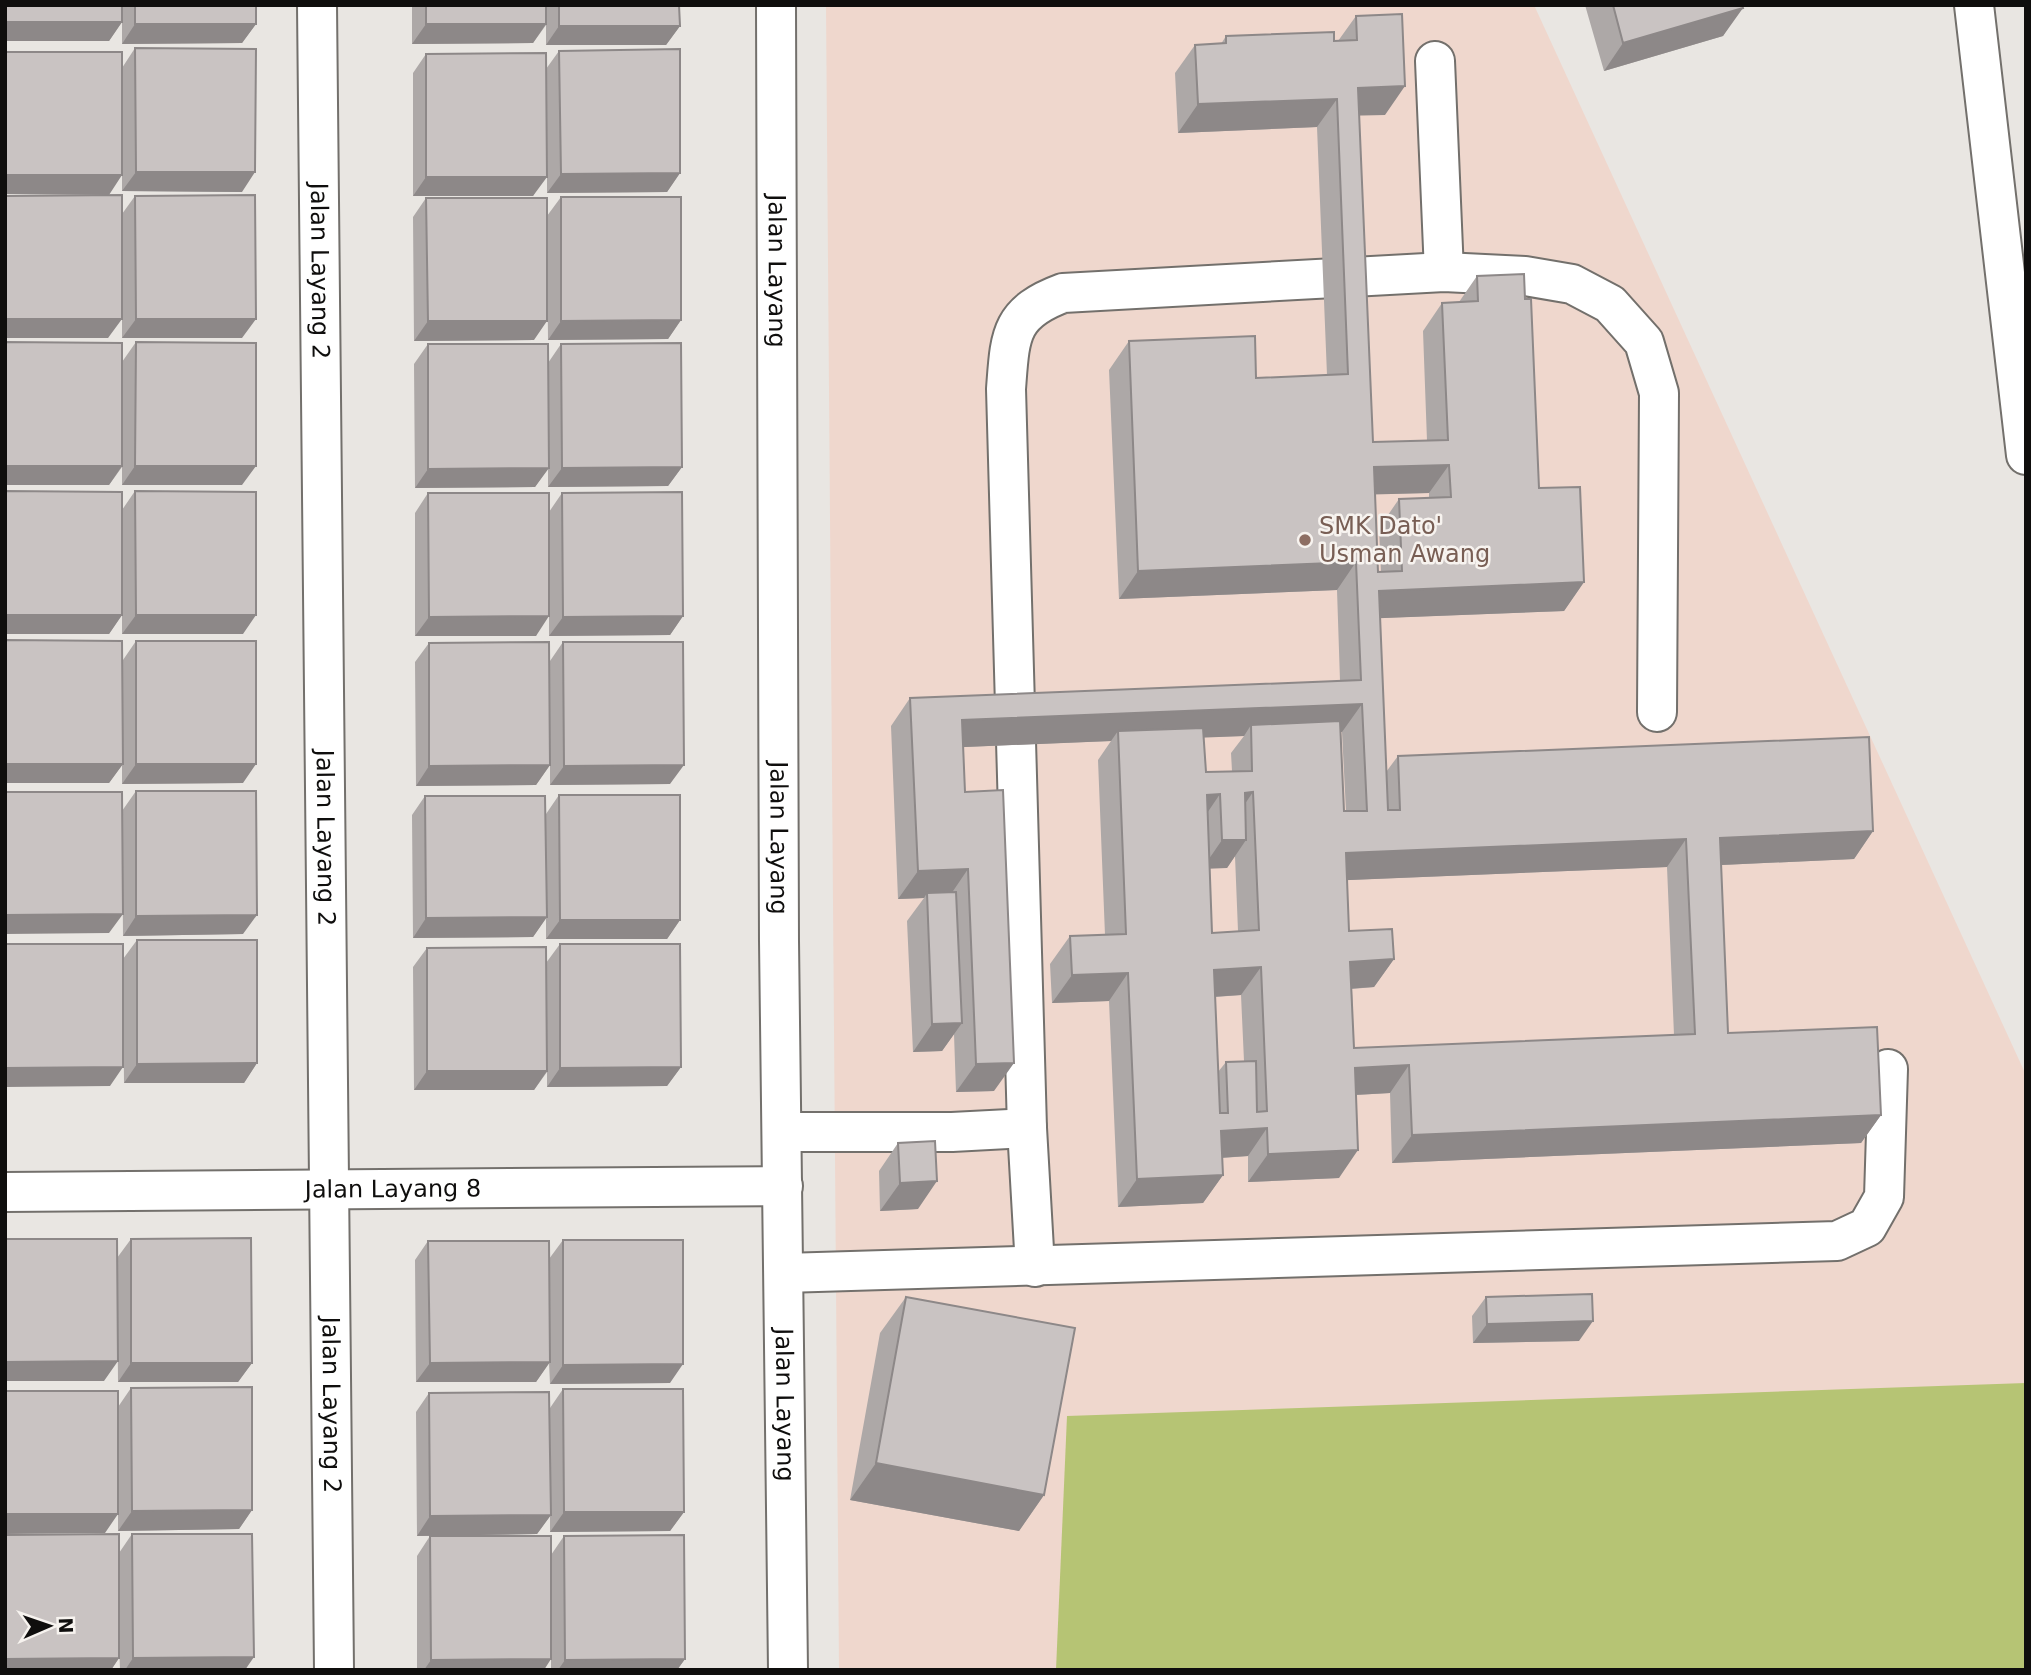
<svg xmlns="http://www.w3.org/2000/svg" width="2031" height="1675" viewBox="0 0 2031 1675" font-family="'DejaVu Sans',sans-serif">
  <rect width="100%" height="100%" fill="#e9e6e2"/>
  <path fill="#efd7cd" d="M 826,5 L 1534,5 L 2026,1075 L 2026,1670 L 839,1670 Z"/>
  <path fill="#b6c474" d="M 2026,1383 L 2026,1670 L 1056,1670 L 1067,1416 Z"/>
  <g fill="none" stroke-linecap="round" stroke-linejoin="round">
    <defs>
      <g id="minor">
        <path id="s1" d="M 317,5 L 334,1670"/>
        <path id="s2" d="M 776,5 L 779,941 L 788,1670"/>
        <path d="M 1974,5 L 2026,455"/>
        <path d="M 1435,61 L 1444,272"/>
        <path d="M 782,1132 L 952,1132 L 1027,1128"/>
        <path id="s3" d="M 5,1192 L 783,1186"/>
        <path d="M 1035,1267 L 1027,1128 L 1006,389 C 1010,336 1009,313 1063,293 L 1444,272 L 1525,276 L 1572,284 L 1610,304 L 1644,342 L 1659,393 L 1657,712"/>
        <path d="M 784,1273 L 1837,1241 L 1867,1227 L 1884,1197 L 1888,1069"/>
      </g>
    </defs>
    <use href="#minor" stroke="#73706c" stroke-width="42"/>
    <use href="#minor" stroke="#fff" stroke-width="38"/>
  </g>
  <path fill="#ada8a7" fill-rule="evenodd" d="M 5,5 L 256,5 L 256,24 L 242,43 L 122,44 L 122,22 L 109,41 Z
    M 412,5 L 679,5 L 680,26 L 666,45 L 546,45 L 546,25 L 533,43 L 412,44 Z
    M 1585,5 L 1742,5 L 1723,36 L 1604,71 Z
    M 1356,16 L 1385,115 L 1359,115 L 1373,442 L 1427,441 L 1423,331 L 1442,303 L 1459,302 L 1477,276 L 1525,299 L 1539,488 L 1584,582 L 1564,611 L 1380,618 L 1386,772 L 1398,756 L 1873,831 L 1854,859 L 1721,865 L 1728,1033 L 1881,1115 L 1861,1143 L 1392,1163 L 1390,1093 L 1356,1095 L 1339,1178 L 1248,1182 L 1248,1156 L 1222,1158 L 1223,1175 L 1203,1203 L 1118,1207 L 1109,1001 L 1052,1003 L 1050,964 L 1070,936 L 1105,935 L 1098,760 L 1111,741 L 963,747 L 965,792 L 994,1091 L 956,1092 L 954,1034 L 942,1051 L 913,1052 L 907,921 L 924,898 L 898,899 L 891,726 L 910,698 L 1340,681 L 1337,590 L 1119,599 L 1109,370 L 1129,341 L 1256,378 L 1327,375 L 1317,127 L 1178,133 L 1175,73 L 1195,45 L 1221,44 L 1226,36 L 1338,41 ZM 1429,493 L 1429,498 L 1399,499 L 1379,528 L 1381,572 L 1378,572 L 1375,494 ZM 1341,732 L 1342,732 L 1346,811 L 1344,811 ZM 1244,736 L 1231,753 L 1232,771 L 1206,772 L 1204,737 ZM 1235,856 L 1238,931 L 1212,933 L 1210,868 L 1227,868 ZM 1667,867 L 1674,1035 L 1354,1048 L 1352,989 L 1374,987 L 1394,959 L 1349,931 L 1347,880 ZM 1241,995 L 1244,1061 L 1226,1062 L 1218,1072 L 1215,997 Z
    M 135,48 L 242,192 L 122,191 L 122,68 Z
    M 559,51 L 680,173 L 667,192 L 547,193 L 547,170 L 533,196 L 413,196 L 413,73 L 426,54 L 546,69 Z
    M 5,196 L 122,214 L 135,196 L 242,338 L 122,338 L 122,281 L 108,338 L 5,338 Z
    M 561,197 L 681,320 L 668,339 L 548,340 L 547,216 Z
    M 426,198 L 534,340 L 414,341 L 413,217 Z
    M 136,342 L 242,485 L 122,485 L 122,467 L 109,485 L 122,362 Z
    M 428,344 L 548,363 L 561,344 L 682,467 L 668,486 L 548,487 L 548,468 L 535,487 L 415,488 L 414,364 Z
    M 5,491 L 122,510 L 135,491 L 243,634 L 122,634 L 122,580 L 122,615 L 109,634 L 5,634 Z
    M 428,493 L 549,512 L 562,493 L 683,616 L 670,635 L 549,636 L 549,598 L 536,636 L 415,636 L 415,513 Z
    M 136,641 L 243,783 L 122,784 L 122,765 L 109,783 L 123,660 Z
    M 563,642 L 670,784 L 550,785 L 550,661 Z
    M 429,643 L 550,765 L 536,785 L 416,786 L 415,662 Z
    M 136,791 L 243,934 L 123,936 L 122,811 Z
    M 559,795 L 680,920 L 667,939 L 546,939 L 546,918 L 533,937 L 413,938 L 412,815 L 425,796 L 546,814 Z
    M 137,940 L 257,1063 L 244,1083 L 124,1083 L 123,959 Z
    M 560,944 L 681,1067 L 667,1086 L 547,1087 L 547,1072 L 534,1090 L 414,1090 L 413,967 L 427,948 L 546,963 Z
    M 898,1143 L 918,1209 L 880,1211 L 879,1171 Z
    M 131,1239 L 252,1363 L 238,1382 L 118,1382 L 117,1258 Z
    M 563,1240 L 670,1383 L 550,1384 L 549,1363 L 536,1382 L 416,1382 L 415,1260 L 428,1241 L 549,1259 Z
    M 906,1297 L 1044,1495 L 1019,1531 L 850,1500 L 880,1333 Z
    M 1486,1297 L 1579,1341 L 1473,1343 L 1472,1316 Z
    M 131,1388 L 252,1510 L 239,1529 L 118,1531 L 118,1407 Z
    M 563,1389 L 684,1512 L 670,1531 L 550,1532 L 550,1516 L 537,1534 L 417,1536 L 416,1412 L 429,1393 L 550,1408 Z
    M 132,1534 L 245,1670 L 120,1670 L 119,1641 L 119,1658 L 111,1670 L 5,1670 L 119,1553 Z
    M 430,1536 L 551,1555 L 564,1536 L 685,1659 L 677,1670 L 551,1670 L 551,1640 L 544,1670 L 417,1670 L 417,1556 Z"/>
  <path fill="#8d8888" d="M 1743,8 L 1723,36 L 1604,71 L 1623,43 Z
    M 5,22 L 122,22 L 109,41 L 5,41 Z
    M 135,24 L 256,24 L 242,43 L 122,44 Z
    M 426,24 L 546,24 L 533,43 L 412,44 Z
    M 559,26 L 680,26 L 666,45 L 546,45 Z
    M 1405,86 L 1385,115 L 1339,116 L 1358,88 Z
    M 1337,99 L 1317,127 L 1178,133 L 1198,104 Z
    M 136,172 L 255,172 L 242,192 L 122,191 Z
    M 680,173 L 667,192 L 547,193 L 561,174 Z
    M 5,175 L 122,175 L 109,195 L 5,194 Z
    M 426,177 L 547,177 L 533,196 L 413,196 Z
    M 5,319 L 122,319 L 108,338 L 5,338 Z
    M 136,319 L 256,319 L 242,338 L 122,338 Z
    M 681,320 L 668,339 L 548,340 L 561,321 Z
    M 428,321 L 547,321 L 534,340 L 414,341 Z
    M 1449,465 L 1429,493 L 1354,495 L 1374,467 Z
    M 5,466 L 122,466 L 109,485 L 5,485 Z
    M 135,466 L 256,466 L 242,485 L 122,485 Z
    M 682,467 L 668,486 L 548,487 L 562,468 Z
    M 549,468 L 535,487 L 415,488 L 428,469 Z
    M 1356,562 L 1337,590 L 1119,599 L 1138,571 Z
    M 1584,582 L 1564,611 L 1359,619 L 1379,591 Z
    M 5,615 L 122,615 L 109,634 L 5,634 Z
    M 136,615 L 256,615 L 243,634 L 122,634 Z
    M 549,616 L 536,636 L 415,636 L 429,617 Z
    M 683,616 L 670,635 L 549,636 L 563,617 Z
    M 1362,704 L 1342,732 L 1251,735 L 1251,725 L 1244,736 L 1118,741 L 1118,731 L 1111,741 L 942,748 L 962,720 Z
    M 5,764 L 123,764 L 109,783 L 5,783 Z
    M 136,764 L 256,764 L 243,783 L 122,784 Z
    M 550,765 L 536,785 L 416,786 L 429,766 Z
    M 684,765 L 670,784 L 550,785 L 564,766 Z
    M 1253,792 L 1234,820 L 1245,793 Z
    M 1220,794 L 1201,822 L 1207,795 Z
    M 1873,831 L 1854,859 L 1700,866 L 1720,838 Z
    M 1686,839 L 1667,867 L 1326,881 L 1346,853 Z
    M 1222,840 L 1246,840 L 1227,868 L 1202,869 Z
    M 968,869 L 949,897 L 927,893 L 924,898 L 898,899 L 918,871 Z
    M 123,914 L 109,933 L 5,934 L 5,915 Z
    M 257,915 L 243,934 L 123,936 L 136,916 Z
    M 547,917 L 533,937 L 413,938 L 426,918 Z
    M 560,920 L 680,920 L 667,939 L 546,939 Z
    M 1394,959 L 1374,987 L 1331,990 L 1350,962 Z
    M 1261,967 L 1241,995 L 1195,998 L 1214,970 Z
    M 1128,973 L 1109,1001 L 1052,1003 L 1072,975 Z
    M 962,1023 L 942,1051 L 913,1052 L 932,1024 Z
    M 257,1063 L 244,1083 L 124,1083 L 137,1064 Z
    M 1014,1063 L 994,1091 L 956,1092 L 976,1064 Z
    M 1409,1065 L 1390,1093 L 1335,1096 L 1355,1068 Z
    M 123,1067 L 110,1086 L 5,1087 L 5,1068 Z
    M 681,1067 L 667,1086 L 547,1087 L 560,1068 Z
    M 427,1071 L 547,1071 L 534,1090 L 414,1090 Z
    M 1881,1115 L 1861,1143 L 1392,1163 L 1412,1135 Z
    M 1267,1128 L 1248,1156 L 1202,1159 L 1221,1131 Z
    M 1358,1150 L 1339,1178 L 1248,1182 L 1268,1154 Z
    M 1223,1175 L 1203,1203 L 1118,1207 L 1137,1179 Z
    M 937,1181 L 918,1209 L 880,1211 L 900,1183 Z
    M 1593,1321 L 1579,1341 L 1473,1343 L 1487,1324 Z
    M 118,1361 L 104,1381 L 5,1381 L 5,1362 Z
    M 550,1362 L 536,1382 L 416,1382 L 430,1363 Z
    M 131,1363 L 252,1363 L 238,1382 L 118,1382 Z
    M 683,1364 L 670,1383 L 550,1384 L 563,1365 Z
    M 876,1463 L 1044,1495 L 1019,1531 L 850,1500 Z
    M 252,1510 L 239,1529 L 118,1531 L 132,1511 Z
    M 564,1512 L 684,1512 L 670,1531 L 550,1532 Z
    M 5,1514 L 118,1514 L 105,1533 L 5,1534 Z
    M 551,1515 L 537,1534 L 417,1536 L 430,1516 Z
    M 254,1657 L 245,1670 L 125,1670 L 133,1658 Z
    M 119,1658 L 111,1670 L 5,1670 L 5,1659 Z
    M 551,1659 L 544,1670 L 424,1670 L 431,1660 Z
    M 685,1659 L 677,1670 L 558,1670 L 565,1660 Z"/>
  <path fill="#c9c3c2" stroke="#8d8888" stroke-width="2" fill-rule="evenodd" d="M 5,5 L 122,5 L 122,22 L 5,22 Z
    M 135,5 L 256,5 L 256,24 L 135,24 Z
    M 426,5 L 546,5 L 546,24 L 426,24 Z
    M 559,5 L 679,5 L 680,26 L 559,26 Z
    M 1613,5 L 1742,5 L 1743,8 L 1623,43 Z
    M 1402,14 L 1405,86 L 1358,88 L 1373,442 L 1448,440 L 1442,303 L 1478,301 L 1477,276 L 1524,274 L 1525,299 L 1531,299 L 1539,488 L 1580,487 L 1584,582 L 1379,591 L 1388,810 L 1400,810 L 1398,756 L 1869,737 L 1873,831 L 1720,838 L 1728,1033 L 1877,1027 L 1881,1115 L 1412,1135 L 1409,1065 L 1355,1068 L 1358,1150 L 1268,1154 L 1267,1128 L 1221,1131 L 1223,1175 L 1137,1179 L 1128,973 L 1072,975 L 1070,936 L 1126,934 L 1118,731 L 1203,728 L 1206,772 L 1252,771 L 1251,725 L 1340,721 L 1344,811 L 1367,811 L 1362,704 L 962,720 L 965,792 L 1003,790 L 1014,1063 L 976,1064 L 968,869 L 918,871 L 910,698 L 1361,680 L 1356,562 L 1138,571 L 1129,341 L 1255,336 L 1256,378 L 1348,374 L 1337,99 L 1198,104 L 1195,45 L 1226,43 L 1226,36 L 1334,32 L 1334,41 L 1357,40 L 1356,16 ZM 1449,465 L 1451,497 L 1399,499 L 1402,571 L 1378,572 L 1374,467 ZM 1253,792 L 1259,930 L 1212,933 L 1207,795 L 1220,794 L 1222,840 L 1246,840 L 1245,793 ZM 1686,839 L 1695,1034 L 1354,1048 L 1350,962 L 1394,959 L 1392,929 L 1349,931 L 1346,853 ZM 1261,967 L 1267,1111 L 1257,1112 L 1256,1061 L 1226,1062 L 1228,1113 L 1220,1113 L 1214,970 Z
    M 135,48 L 256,49 L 255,172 L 136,172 Z
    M 680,49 L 680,173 L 561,174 L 559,51 Z
    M 5,52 L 122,52 L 122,175 L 5,175 Z
    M 546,53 L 547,177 L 426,177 L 426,54 Z
    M 122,195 L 122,319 L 5,319 L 5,196 Z
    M 255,195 L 256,319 L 136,319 L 135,196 Z
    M 561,197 L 681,197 L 681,320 L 561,321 Z
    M 426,198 L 547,198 L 547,321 L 428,321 Z
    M 5,342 L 122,343 L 122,466 L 5,466 Z
    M 136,342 L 256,343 L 256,466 L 135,466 Z
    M 681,343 L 682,467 L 562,468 L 561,344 Z
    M 428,344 L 548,344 L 549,468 L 428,469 Z
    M 5,491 L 122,492 L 122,615 L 5,615 Z
    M 135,491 L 256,492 L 256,615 L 136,615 Z
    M 682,492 L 683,616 L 563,617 L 562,493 Z
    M 428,493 L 549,493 L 549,616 L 429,617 Z
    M 5,640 L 122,641 L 123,764 L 5,764 Z
    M 136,641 L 256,641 L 256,764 L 136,764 Z
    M 549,642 L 550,765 L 429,766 L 429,643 Z
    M 563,642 L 683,642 L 684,765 L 564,766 Z
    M 136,791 L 256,791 L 257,915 L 136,916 Z
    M 5,792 L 122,792 L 123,914 L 5,915 Z
    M 559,795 L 680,795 L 680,920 L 560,920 Z
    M 425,796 L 545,796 L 547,917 L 426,918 Z
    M 956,892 L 962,1023 L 932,1024 L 927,893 Z
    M 137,940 L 257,940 L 257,1063 L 137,1064 Z
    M 5,944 L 123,944 L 123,1067 L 5,1068 Z
    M 560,944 L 680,944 L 681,1067 L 560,1068 Z
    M 546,947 L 547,1071 L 427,1071 L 427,948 Z
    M 935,1141 L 937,1181 L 900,1183 L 898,1143 Z
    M 251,1238 L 252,1363 L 131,1363 L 131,1239 Z
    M 5,1239 L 117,1239 L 118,1361 L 5,1362 Z
    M 563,1240 L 683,1240 L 683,1364 L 563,1365 Z
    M 428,1241 L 549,1241 L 550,1362 L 430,1363 Z
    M 1592,1294 L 1593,1321 L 1487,1324 L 1486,1297 Z
    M 906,1297 L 1075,1328 L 1044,1495 L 876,1463 Z
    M 252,1387 L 252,1510 L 132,1511 L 131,1388 Z
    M 563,1389 L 683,1389 L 684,1512 L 564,1512 Z
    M 5,1391 L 118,1391 L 118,1514 L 5,1514 Z
    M 549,1392 L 551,1515 L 430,1516 L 429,1393 Z
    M 119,1534 L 119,1658 L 5,1659 L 5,1535 Z
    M 132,1534 L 252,1534 L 254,1657 L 133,1658 Z
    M 684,1535 L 685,1659 L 565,1660 L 564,1536 Z
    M 430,1536 L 551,1536 L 551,1659 L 431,1660 Z"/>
  <circle fill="#8d6e63" stroke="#f7f3ef" stroke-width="2.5" cx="1305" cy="540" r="7"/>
  <g text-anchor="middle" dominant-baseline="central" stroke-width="5" stroke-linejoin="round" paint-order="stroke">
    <g font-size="24" fill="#0f0e0d" stroke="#f7f3ef">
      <text stroke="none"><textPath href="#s1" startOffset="266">Jalan Layang 2</textPath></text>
      <text stroke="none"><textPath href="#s2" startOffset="266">Jalan Layang</textPath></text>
      <text stroke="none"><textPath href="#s1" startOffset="833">Jalan Layang 2</textPath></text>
      <text stroke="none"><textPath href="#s2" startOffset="833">Jalan Layang</textPath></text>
      <text stroke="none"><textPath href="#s3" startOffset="388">Jalan Layang 8</textPath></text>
      <text stroke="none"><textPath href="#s1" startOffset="1400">Jalan Layang 2</textPath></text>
      <text stroke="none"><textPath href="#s2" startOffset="1400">Jalan Layang</textPath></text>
    </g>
    <g font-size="24" fill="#785e54" stroke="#f7f3ef" text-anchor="start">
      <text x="1319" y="526">SMK Dato'<tspan x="1319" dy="28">Usman Awang</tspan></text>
    </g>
  </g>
  <rect width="2031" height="1675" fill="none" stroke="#0f0e0d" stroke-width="14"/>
  <g transform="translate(49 1626) rotate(88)" stroke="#f7f3ef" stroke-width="5" paint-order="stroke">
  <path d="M0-5L12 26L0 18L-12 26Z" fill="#0f0e0d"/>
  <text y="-10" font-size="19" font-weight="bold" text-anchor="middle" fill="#0f0e0d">N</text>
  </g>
</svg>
